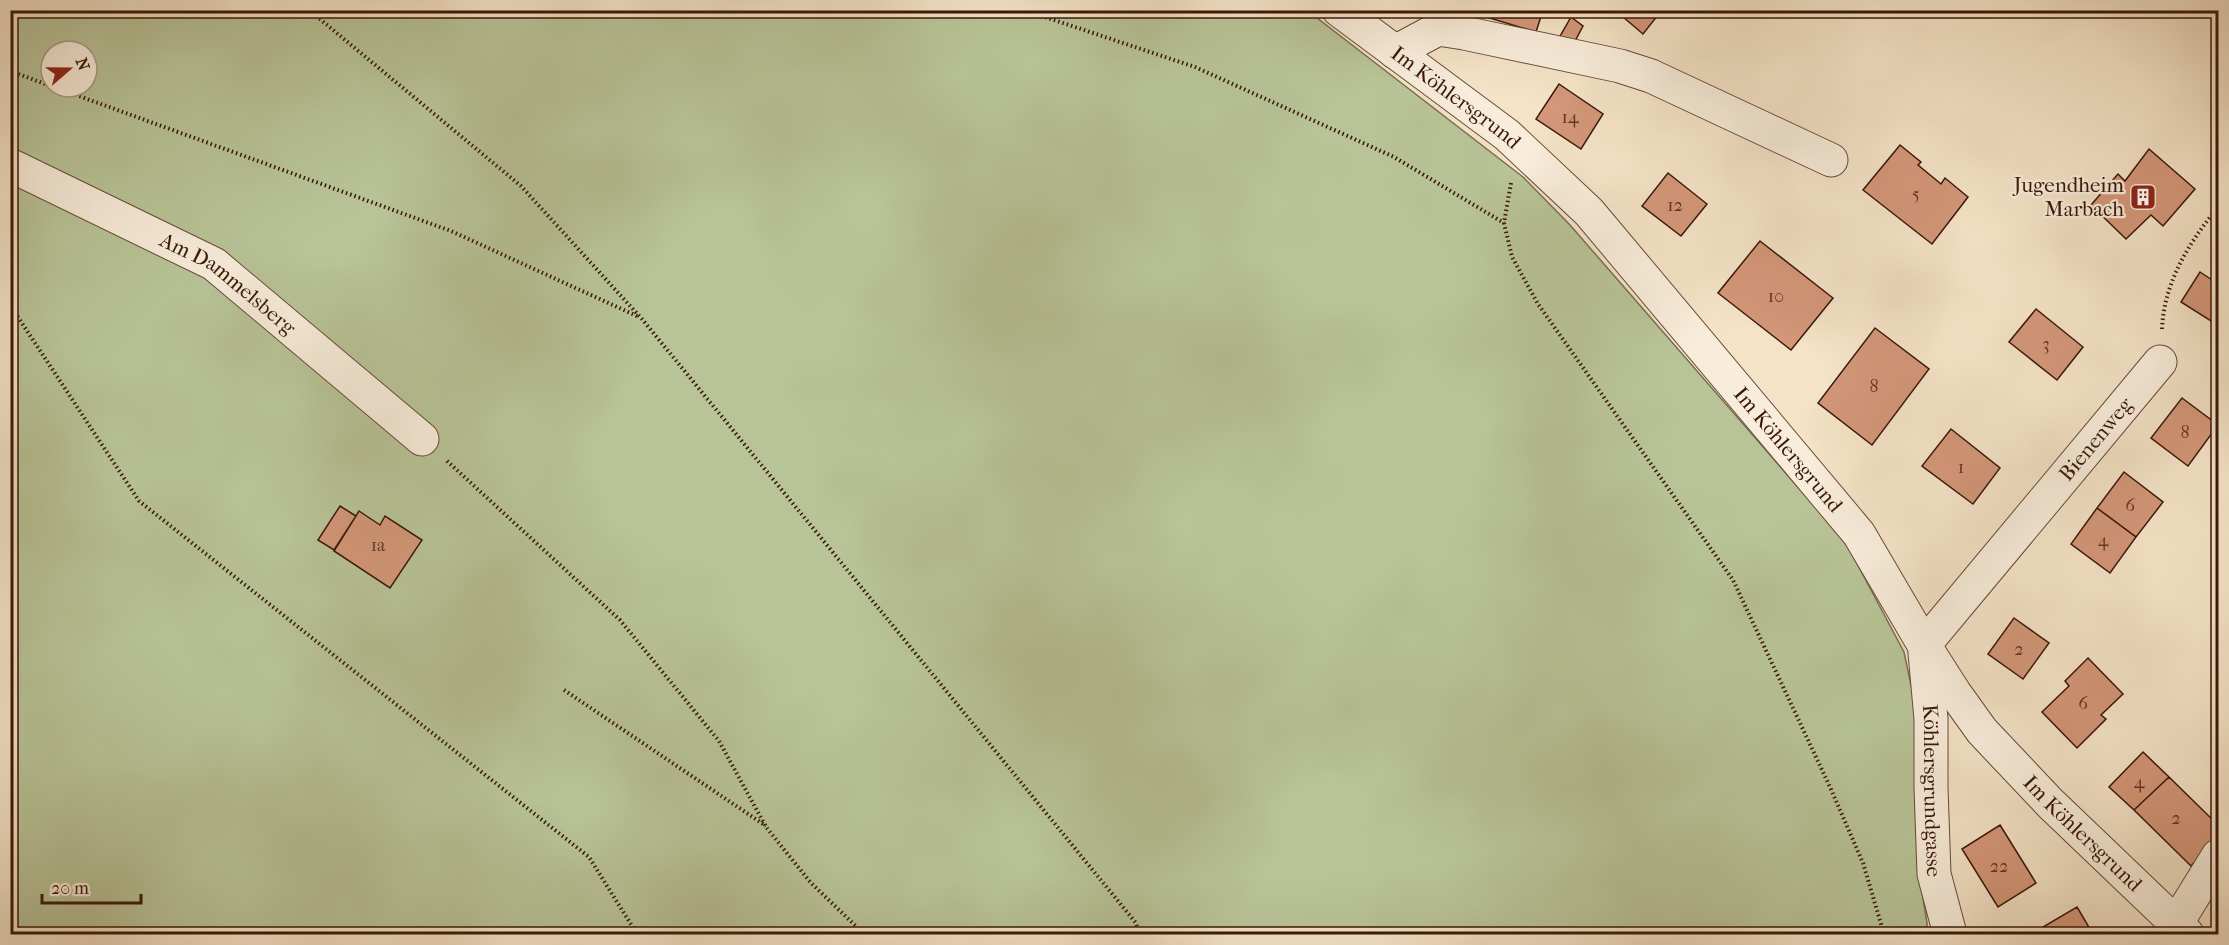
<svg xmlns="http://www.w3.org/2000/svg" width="2229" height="945" viewBox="0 0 2229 945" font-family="'IM FELL French Canon',serif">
  <rect width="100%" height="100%" fill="#f4e3c7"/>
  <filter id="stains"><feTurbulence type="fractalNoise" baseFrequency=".00333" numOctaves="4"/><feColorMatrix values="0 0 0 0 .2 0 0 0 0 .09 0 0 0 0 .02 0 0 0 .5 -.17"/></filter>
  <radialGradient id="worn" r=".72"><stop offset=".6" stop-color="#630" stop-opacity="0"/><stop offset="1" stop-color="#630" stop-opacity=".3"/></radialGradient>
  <path fill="#b8c498" stroke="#796e51" stroke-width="1.5" fill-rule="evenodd" d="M 10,11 L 1308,11 L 1523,177 L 1570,225 L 1845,541 L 1904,652 L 1918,718 L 1919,873 L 1927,923 L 1927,934 L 11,934 ZM 51,51 L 87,51 L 87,87 L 51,87 Z"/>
  <path fill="#d39779" stroke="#3a170a" stroke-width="1.5" d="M 1485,10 L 1543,10 L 1536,32 L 1483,16 Z
    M 1615,10 L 1662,10 L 1643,34 Z
    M 2174,10 L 2218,10 L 2218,13 L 2174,17 Z
    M 1571,17 L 1583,26 L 1572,47 L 1559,38 Z
    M 1559,84 L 1603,114 L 1581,149 L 1536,119 Z
    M 1900,145 L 1921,162 L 1918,165 L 1941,184 L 1945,178 L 1968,197 L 1932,244 L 1863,190 Z
    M 2149,149 L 2195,189 L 2163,226 L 2151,215 L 2126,239 L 2091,205 L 2118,174 L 2125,181 Z
    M 1668,173 L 1707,204 L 1681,236 L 1642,206 Z
    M 1760,241 L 1833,298 L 1791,350 L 1718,293 Z
    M 2200,272 L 2218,284 L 2218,310 L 2211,321 L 2181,302 Z
    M 2036,309 L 2083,347 L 2057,380 L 2009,342 Z
    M 1875,328 L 1929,369 L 1872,445 L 1818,403 Z
    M 2182,398 L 2218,425 L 2188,466 L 2151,438 Z
    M 1951,429 L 2000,468 L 1973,504 L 1922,466 Z
    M 2124,472 L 2163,502 L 2136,537 L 2097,508 Z
    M 340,506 L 356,516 L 334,550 L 318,540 Z
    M 2097,508 L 2136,537 L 2110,573 L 2071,544 Z
    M 359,511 L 380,525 L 385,516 L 422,540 L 390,588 L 334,551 Z
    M 2014,618 L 2049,643 L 2023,679 L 1988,654 Z
    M 2088,658 L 2123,694 L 2101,715 L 2106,719 L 2077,748 L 2042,712 L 2069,686 L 2065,681 Z
    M 2143,752 L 2169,777 L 2134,810 L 2109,787 Z
    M 2169,777 L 2218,825 L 2218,837 L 2191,866 L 2134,810 Z
    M 2000,825 L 2036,883 L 1998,907 L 1962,849 Z
    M 2077,907 L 2093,934 L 2048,934 L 2043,927 Z"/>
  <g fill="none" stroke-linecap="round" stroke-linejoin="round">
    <defs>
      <g id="minor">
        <path id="s1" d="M 1339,10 L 1507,135 L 1589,212 L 1859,534 L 1924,645 L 1954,692 L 1982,731 L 2050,803 L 2187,934"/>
        <path d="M 1395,52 L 1438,29 L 1464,33 L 1620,66 L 1651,76 L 1831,160"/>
        <path id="s2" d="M 10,165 L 214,264 L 422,439"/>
        <path id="s3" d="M 1924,645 L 2160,362"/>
        <path id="s4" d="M 1925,653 L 1931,719 L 1931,787 L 1934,874 L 1950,934"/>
        <path d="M 2176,924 L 2218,856"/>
      </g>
    </defs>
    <use href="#minor" stroke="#684a39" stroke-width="35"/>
    <path stroke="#3a170a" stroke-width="4" stroke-dasharray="1.5 3" stroke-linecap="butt" d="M 309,10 L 521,186 L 642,319 L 1136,923 L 1139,934
      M 1024,10 L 1195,67 L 1394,157 L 1504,223
      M 10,71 L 51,86
      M 54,87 L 451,231 L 639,317
      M 1511,183 L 1504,223 L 1512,257 L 1538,304 L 1733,580 L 1830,787 L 1863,863 L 1884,934
      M 10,305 L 139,501 L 589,857 L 637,934
      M 2162,329 C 2164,282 2189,243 2218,207
      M 447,461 L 620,620 L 719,741 L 766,827 L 811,883 L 864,934
      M 564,690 L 766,826"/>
    <use href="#minor" stroke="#f8eddb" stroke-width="33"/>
  </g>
  <defs>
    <symbol id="building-square" viewBox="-11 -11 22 22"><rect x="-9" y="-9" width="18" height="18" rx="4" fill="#8f2418" stroke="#f8eddb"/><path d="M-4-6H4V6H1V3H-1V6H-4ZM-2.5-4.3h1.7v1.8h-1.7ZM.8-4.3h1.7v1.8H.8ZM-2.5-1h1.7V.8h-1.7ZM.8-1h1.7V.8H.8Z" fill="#fff"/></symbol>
  </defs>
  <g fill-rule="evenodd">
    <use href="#building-square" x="2128" y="182" width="30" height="30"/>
  </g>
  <g text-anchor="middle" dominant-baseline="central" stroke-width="4.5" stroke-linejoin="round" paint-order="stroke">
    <g font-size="18" fill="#603726">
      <text x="1570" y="117">14</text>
      <text x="1916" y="194">5</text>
      <text x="1675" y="205">12</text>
      <text x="1776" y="296">10</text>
      <text x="2046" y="344">3</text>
      <text x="1874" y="386">8</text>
      <text x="2185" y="432">8</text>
      <text x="1961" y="467">1</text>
      <text x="2130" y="505">6</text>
      <text x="2103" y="540">4</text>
      <text x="378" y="545">1a</text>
      <text x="2019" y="649">2</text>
      <text x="2083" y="703">6</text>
      <text x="2139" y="782">4</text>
      <text x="2176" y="818">2</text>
      <text x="1999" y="866">22</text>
    </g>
    <g font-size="21" fill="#3a170a" stroke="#f8eddb">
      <text stroke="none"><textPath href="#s1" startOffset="146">Im Köhlersgrund</textPath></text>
      <text stroke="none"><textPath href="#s2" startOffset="249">Am Dammelsberg</textPath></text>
      <text stroke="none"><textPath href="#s3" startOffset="268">Bienenweg</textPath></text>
      <text stroke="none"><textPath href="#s1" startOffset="632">Im Köhlersgrund</textPath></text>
      <text stroke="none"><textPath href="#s4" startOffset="138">Köhlersgrundgasse</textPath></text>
      <text stroke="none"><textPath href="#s1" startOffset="1118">Im Köhlersgrund</textPath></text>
    </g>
    <g font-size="21" fill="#3a170a" stroke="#f8eddb" text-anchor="end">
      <text x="2124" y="185">Jugendheim<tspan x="2124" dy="24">Marbach</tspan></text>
    </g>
  </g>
  <rect width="2229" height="945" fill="none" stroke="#f4e3c7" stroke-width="36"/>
  <rect x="12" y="12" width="2205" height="921" fill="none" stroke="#3a170a" stroke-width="3"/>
  <rect x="18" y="18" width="2193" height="909" fill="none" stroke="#3a170a" stroke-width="1.5"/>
  <g transform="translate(69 69) rotate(70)"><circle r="28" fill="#f8eddb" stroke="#ac9787" stroke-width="1.5"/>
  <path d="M0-4.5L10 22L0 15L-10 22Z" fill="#8f2418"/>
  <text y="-9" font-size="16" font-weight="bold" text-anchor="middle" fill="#3a170a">N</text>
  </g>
  <path d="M42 894v9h99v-9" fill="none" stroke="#3a170a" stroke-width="3"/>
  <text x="51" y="894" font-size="18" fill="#3a170a" stroke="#f8eddb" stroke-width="4.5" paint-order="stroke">20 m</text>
  <rect width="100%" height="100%" filter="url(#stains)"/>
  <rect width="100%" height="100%" fill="url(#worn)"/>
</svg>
